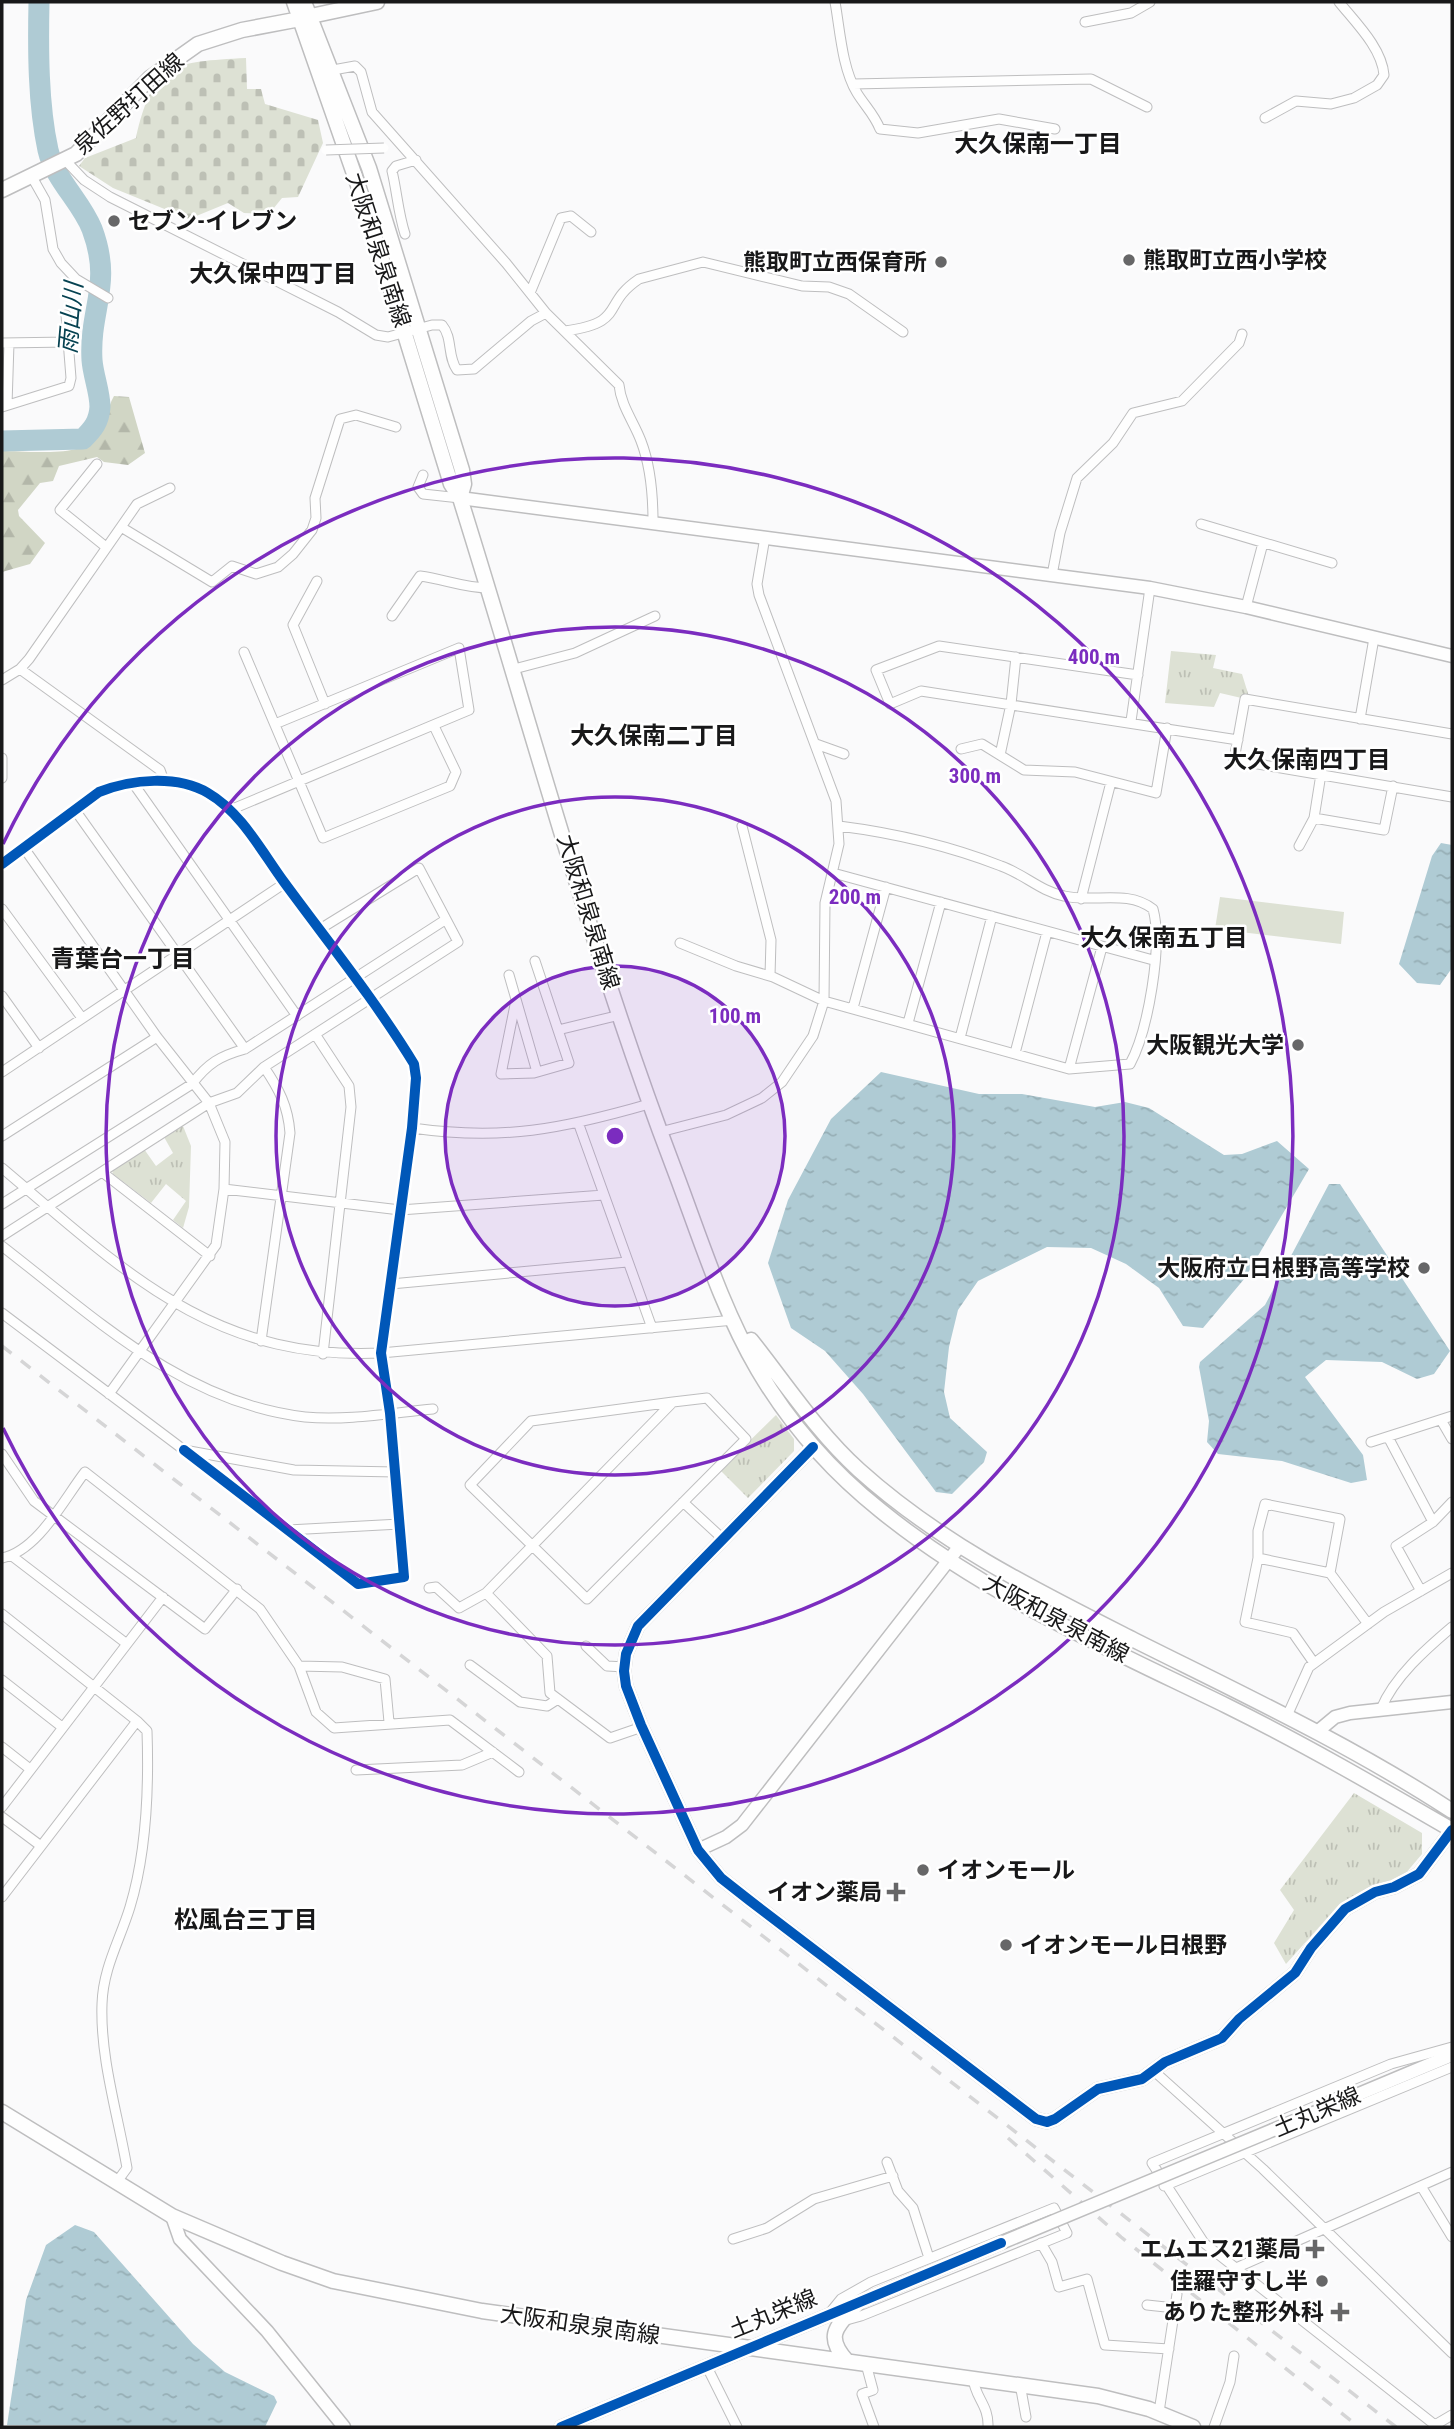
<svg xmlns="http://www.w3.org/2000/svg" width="1454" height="2429" viewBox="0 0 1454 2429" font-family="'Roboto Condensed','Noto Sans JP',sans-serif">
  <defs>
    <pattern id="forest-firs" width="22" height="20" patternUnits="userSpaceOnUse" patternTransform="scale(1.75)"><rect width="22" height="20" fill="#d1d6c5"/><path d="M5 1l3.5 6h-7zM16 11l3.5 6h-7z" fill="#b3b7a9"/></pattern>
    <pattern id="cemetery-stones" width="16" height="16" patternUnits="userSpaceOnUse" patternTransform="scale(1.75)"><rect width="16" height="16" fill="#dde1d4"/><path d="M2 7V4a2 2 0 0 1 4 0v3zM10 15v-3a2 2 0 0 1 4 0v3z" fill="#bdc0b5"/></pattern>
    <pattern id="park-tufts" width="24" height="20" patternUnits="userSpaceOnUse" patternTransform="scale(1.75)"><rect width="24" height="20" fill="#dde1d4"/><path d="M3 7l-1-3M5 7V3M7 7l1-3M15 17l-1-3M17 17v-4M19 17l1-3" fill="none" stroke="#bdc0b5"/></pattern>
    <pattern id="water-ripples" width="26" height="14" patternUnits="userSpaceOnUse" patternTransform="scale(1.75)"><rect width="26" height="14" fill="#afcbd4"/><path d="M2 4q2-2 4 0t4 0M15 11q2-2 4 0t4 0" fill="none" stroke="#96aeb5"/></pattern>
  </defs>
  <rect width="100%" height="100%" fill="#fafafb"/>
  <path fill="url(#forest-firs)" d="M 114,396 L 129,397 L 145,453 L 128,465 L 104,462 L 97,457 L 59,466 L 53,481 L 40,483 L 18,510 L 19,516 L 45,543 L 30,564 L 2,572 L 2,451 C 26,451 83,458 98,437 C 108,425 106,409 114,396 Z"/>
  <path fill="url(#cemetery-stones)" d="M 246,58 L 247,89 L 261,89 L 265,104 L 318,120 L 323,143 L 298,197 L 282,198 L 269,214 L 244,213 L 228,203 L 189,219 L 113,188 L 79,166 L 85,158 L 136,138 C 153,62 173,62 246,58 Z"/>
  <path fill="url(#park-tufts)" d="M 1171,651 L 1216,655 L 1213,668 L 1242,674 L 1250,700 L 1220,693 L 1214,707 L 1165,703 Z
    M 183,1126 L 191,1146 L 189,1207 L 183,1228 L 173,1220 L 186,1201 L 166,1184 L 151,1203 L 113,1174 L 112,1170 L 144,1149 L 156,1166 L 173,1153 L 164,1137 Z
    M 776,1415 L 794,1439 L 794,1451 L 748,1498 L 720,1470 Z
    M 1354,1793 L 1422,1833 L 1422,1854 L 1400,1880 L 1372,1886 L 1337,1907 L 1286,1964 L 1274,1943 L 1294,1910 L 1280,1890 Z"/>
  <path fill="#dde1d4" d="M 1220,897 L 1344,912 L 1341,944 L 1215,929 Z"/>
  <path fill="url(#water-ripples)" d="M 1441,843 L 1452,845 L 1452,968 L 1440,985 L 1417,983 L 1399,964 L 1432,856 Z
    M 881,1072 L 979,1094 L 1022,1094 L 1095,1107 L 1125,1102 L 1149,1108 L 1224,1155 L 1242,1154 L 1277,1141 L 1309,1169 L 1245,1278 L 1203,1328 L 1183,1326 L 1159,1288 L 1126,1264 L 1091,1248 L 1047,1247 L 978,1281 L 958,1310 L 949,1347 L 944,1392 L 950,1418 L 987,1452 L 984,1462 L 952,1494 L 936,1492 L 863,1394 L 825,1351 L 791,1328 L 768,1263 L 788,1200 L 831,1119 Z
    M 1329,1184 L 1340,1184 L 1450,1351 L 1434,1374 L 1417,1379 L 1382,1362 L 1326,1360 L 1305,1377 L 1363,1455 L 1367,1480 L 1351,1483 L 1282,1461 L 1218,1454 L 1207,1442 L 1209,1421 L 1199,1367 L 1200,1362 L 1265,1305 Z
    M 75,2225 L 94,2232 L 193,2344 L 225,2372 L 274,2396 L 277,2402 L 265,2427 L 7,2425 L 26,2300 L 46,2245 Z"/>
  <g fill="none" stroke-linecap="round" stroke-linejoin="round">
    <path stroke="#afcbd4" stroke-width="21" d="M 2,441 L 83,439 C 93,429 99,422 100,407 C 100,392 93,375 92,360 C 89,308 113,285 92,229 C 81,201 55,180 48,150 C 38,104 38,49 39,2"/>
    <defs>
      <path id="minor" d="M 835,2 C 840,30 842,68 857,93 C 865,106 874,114 880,129 L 918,133 L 999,119 L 1055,129
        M 1085,22 L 1131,13 L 1150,2
        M 333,70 L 355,66 L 361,72 L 372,112 L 506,263 L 546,313 L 619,385 C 621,406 634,422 641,441 C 651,467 653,495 653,522
        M 853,84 L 1091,79 L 1147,107
        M 1265,118 L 1296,101 L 1331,104 L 1354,98 L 1377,85 L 1384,75 C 1382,48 1355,22 1339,2
        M 65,160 L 84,180 L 110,197 L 338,312 L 376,335 L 388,337 L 432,325 L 442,325 C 453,338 447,356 457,370 L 474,369 L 531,321 L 546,313
        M 32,177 L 45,200 L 53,249 L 61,263 L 76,279 L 108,298
        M 405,234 C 398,212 397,192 392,171 L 396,166 L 416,160
        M 530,293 L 561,218 L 571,216 L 591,232
        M 565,331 C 628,322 600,305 639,279 L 703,262 L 802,286 L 829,287 L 849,294 L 903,332
        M 2,343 L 69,342
        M 7,405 L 9,343
        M 2,407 L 69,386 L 71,378 L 66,315
        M 97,464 L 60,510 L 106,547
        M 423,475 L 418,487 L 423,494 L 460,498
        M 1201,524 L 1332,563
        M 121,527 L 212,582 L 232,566 L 256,574 L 278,567 L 293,554 L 312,530 L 316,518 L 315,498 L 340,419 L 356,415 L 396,427
        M 1052,575 L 1060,533 L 1077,478 L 1113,443 L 1133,413 L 1182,401 L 1239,343 L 1242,334
        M 317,581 L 293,625 L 325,704
        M 1246,607 L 1263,543
        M 392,616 L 420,576 C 444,579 464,588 489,588
        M 244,652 L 323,838 L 450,786 L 456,772 L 434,726
        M 20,669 L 160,770 L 164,781
        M 514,669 L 575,653 L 655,616
        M 1138,675 L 939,646 L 876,670 L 890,704 L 921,691 L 1238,740
        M 2,680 L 20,669 L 29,659 L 137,504 L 170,488
        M 1360,719 L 1374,638
        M 1131,721 L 1150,588
        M 1452,734 L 1245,699 L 1234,760 L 1452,797
        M 816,744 L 844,754
        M 961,749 L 982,744 L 1024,770 L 1075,772 L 1156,793 L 1167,728
        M 1000,755 L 1011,704 L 1016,657
        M 2,758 L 2,778
        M 1321,774 L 1314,818 L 1384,830 L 1393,786
        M 133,783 L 297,1016
        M 75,810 L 245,1049
        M 230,810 L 469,710 L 459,648 L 275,724
        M 742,826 L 771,940 L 770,976
        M 1299,846 L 1314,818
        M 24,848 L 157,1037 L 209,1103 L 225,1142 L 224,1189 L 216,1245 L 109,1394
        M 2,864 L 99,792 C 132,779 177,775 208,793 C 241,812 262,852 284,882 C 328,942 375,1000 414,1064 L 416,1078 L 412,1128 L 381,1353 L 390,1413 L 404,1577 L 358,1584 L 184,1450
        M 833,873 L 1153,960
        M 1081,899 L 1111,782
        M 2,909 L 82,1018
        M 680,943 L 736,966 L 773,977 L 824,1001 L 1069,1069 L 1130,1064 C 1148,1031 1163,945 1153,909 C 1127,889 1094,903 1064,896 C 1040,891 1024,874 1001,866 C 950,846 894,833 839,826
        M 509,975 L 537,1072
        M 2,996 L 39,1048
        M 516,1000 L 501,1074 L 534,1073 L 569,1063 L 535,961
        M 853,1008 L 886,887
        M 908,1023 L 941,902
        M 558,1030 L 620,1015
        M 315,1034 L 349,1086 L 351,1107 L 323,1354
        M 960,1038 L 992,916
        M 1015,1053 L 1047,932
        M 1069,1069 L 1102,947
        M 2,1072 L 285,883
        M 579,1125 L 652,1328
        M 412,1128 C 503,1141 562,1129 649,1104
        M 660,1132 L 726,1115 L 762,1098 L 782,1082 L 813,1036 L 824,1001 L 825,903 L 839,844 L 836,801 L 759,595 L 757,584 L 765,537
        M 2,1136 L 157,1037
        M 2,1168 C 122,1269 212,1361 381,1353 L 734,1320
        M 102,1172 L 210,1256
        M 224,1189 L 400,1210 L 604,1195
        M 2,1204 L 192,1084 C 208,1063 220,1056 245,1049 L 445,920
        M 2,1236 L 209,1103 L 237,1093 L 264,1067 L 458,942 L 419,868 L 320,929
        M 2,1246 C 94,1317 183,1403 305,1417 C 346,1421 391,1413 433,1409
        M 391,1284 L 627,1262
        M 2,1313 L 184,1450 L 294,1470 L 396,1472
        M 261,1341 L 290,1133 C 288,1106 279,1089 264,1067
        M 1441,1420 L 1452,1439
        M 1388,1437 L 1433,1522
        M 1371,1442 L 1452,1416
        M 2,1454 L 34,1501 L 205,1629 L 237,1589
        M 683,1502 L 723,1539
        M 288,1530 L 400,1524
        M 12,1556 L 127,1644
        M 2,1558 C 38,1551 64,1499 85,1472 L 260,1609 L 299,1666 L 316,1712 L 334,1728 L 450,1720 L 519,1772
        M 1258,1558 L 1258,1531 L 1265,1504 L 1340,1519 L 1330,1573 L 1368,1624
        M 429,1588 L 436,1587 L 459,1608 L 486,1593
        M 1421,1591 L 1396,1546 L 1433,1522 L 1452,1502
        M 2,1614 L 137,1721 L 2,1897
        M 586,1646 L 607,1666 L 625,1667
        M 1314,1663 L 1293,1633 L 1245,1622 L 1258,1558 L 1330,1573
        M 470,1665 L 520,1702 L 547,1706 L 558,1699
        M 299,1666 L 342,1667 L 385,1679 L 389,1722
        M 2,1680 L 62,1727
        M 1381,1709 C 1394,1677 1426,1649 1452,1627
        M 1287,1716 L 1309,1667 L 1384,1612 L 1452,1573
        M 642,1727 L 610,1738 L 550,1693 L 547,1656 L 486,1593 L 673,1402 L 531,1421 L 470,1485 L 587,1599 L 746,1439 L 707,1398 L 673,1402
        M 2,1747 L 30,1769
        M 356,1770 L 462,1765 L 493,1752
        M 2,1807 L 163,1597
        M 2,1817 L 41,1846
        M 1452,2047 L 1391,2064 L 1152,2163 L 1204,2243 L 1435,2425 L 1452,2415
        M 1155,2072 L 1263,2169 L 1452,2353
        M 887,2162 L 898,2191 L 913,2208 L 929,2258
        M 116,2183 L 127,2168 C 118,2115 100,2058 102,2004 C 103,1968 120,1940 130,1907 C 147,1851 149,1788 147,1731 L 137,1721
        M 1164,2186 L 1452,2067
        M 1421,2186 L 1452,2237
        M 1054,2208 L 1067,2233 L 861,2316 L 843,2321 L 828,2315 L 841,2299 L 871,2282 Z
        M 733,2239 L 767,2228 L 814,2199 L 893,2176
        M 1041,2243 L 1052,2262 L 1059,2287 L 1087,2279 L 1105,2345 L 1169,2349
        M 1236,2268 L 1452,2172
        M 1147,2305 L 1175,2308
        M 866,2364 L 873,2390 L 862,2394 L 874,2427
        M 706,2365 L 737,2427
        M 973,2378 C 975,2398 989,2405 988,2427
        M 1020,2384 L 1026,2417
        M 1159,2412 L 1177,2294
        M 1214,2427 L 1230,2382 L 1234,2356"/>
      <path id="tertiary" d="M 460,498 L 1150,588 L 1246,607 L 1452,656
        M 813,1447 L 638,1626 L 626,1654 L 624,1671 L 626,1686 L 641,1725 L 698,1850 L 721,1878 L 749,1900 L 1036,2119 L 1047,2122 L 1055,2119 L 1098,2089 L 1142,2079 L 1165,2062 L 1222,2038 L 1239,2019 L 1295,1973 L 1311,1948 L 1345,1909 L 1375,1892 L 1394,1887 L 1419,1874 L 1452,1830
        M 1317,1732 L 1335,1717 L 1350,1713 L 1452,1702
        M 698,1850 L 726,1837 L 742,1825 L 959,1547
        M 172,2216 L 180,2239 L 267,2331 L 344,2427"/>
      <path id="secondary" d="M 1273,2130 L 1452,2055
        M 561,2427 L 1001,2243"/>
      <path id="primary" d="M 294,2 L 367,211 L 451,484 L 460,498 C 530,721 590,948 673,1166 C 699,1234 721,1307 758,1370 C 790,1424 831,1471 880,1510 C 983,1594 1108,1648 1227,1706 C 1304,1744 1378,1787 1452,1830
        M 304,2 L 369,168 L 462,470 L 464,484 L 460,498
        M 311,16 L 377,2
        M 2,190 L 76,154 L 150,78 L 198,44 L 242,30 L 300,19
        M 751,1340 C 786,1384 817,1432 859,1470 C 941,1544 1037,1591 1134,1640 C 1242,1694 1351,1745 1452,1811
        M 2,2112 L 172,2216 L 282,2263 L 333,2281 L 482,2311 L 1098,2396 L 1149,2409 L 1193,2427
        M 847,2361 C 822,2334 840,2324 859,2302"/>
    </defs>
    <use href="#minor" stroke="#bebebf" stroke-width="11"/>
    <use href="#tertiary" stroke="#bebebf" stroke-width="15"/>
    <use href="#secondary" stroke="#bebebf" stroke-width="15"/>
    <use href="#primary" stroke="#bebebf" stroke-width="17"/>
    <use href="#minor" stroke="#fefefe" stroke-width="9"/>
    <use href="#tertiary" stroke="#fefefe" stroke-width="12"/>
    <use href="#secondary" stroke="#fefefe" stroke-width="12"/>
    <use href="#primary" stroke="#fefefe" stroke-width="14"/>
    <path stroke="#d5d5d6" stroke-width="3.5" stroke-dasharray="12 12" stroke-linecap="butt" d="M 2,1346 L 1396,2427
      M 1008,2138 L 1121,2237 L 1359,2427"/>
    <defs>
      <path id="minor-bridge" d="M 326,150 L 384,148"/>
      <path id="secondary-bridge" d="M 1001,2243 L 1273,2130"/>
    </defs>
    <use href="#minor-bridge" stroke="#bebebf" stroke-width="11" stroke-linecap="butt"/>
    <use href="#secondary-bridge" stroke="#bebebf" stroke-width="15" stroke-linecap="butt"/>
    <use href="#minor-bridge" stroke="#fefefe" stroke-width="9"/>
    <use href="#secondary-bridge" stroke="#fefefe" stroke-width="12"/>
    <defs>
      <path id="cycleway" d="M 2,864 L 99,792 C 132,779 177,775 208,793 C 241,812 262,852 284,882 C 328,942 375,1000 414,1064 L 416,1078 L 412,1128 L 381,1353 L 390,1413 L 404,1577 L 358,1584 L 184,1450
        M 813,1447 L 638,1626 L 626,1654 L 624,1671 L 626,1686 L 641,1725 L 698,1850 L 721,1878 L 749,1900 L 1036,2119 L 1047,2122 L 1055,2119 L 1098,2089 L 1142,2079 L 1165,2062 L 1222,2038 L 1239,2019 L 1295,1973 L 1311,1948 L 1345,1909 L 1375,1892 L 1394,1887 L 1419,1874 L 1452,1830
        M 561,2427 L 1001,2243"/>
    </defs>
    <use href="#cycleway" stroke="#fff" stroke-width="15"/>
    <use href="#cycleway" stroke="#0057b8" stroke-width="10"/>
  </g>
  <circle cx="615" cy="1136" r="170" fill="#7b2cbf" fill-opacity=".12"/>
  <g fill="none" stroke="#7b2cbf" stroke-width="3.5">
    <circle cx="615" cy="1136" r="170"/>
    <circle cx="615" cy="1136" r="339"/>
    <circle cx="615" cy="1136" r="509"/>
    <path d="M3 844A678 678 0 1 1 3 1428"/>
  </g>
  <g fill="#676768" stroke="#fff" stroke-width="2.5">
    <circle cx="114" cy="221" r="7"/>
    <circle cx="1129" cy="260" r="7"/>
    <circle cx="941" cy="262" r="7"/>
    <circle cx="1298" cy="1045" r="7"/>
    <circle cx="1424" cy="1268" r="7"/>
    <circle cx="923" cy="1870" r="7"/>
    <path d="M892.5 1881.5h7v7h7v7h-7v7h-7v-7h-7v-7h7z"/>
    <circle cx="1006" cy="1945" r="7"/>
    <path d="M1311.5 2238.5h7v7h7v7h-7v7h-7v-7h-7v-7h7z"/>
    <circle cx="1322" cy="2281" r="7"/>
    <path d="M1336.5 2301.5h7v7h7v7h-7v7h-7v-7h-7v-7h7z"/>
  </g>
  <g text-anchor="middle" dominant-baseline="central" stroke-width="5" stroke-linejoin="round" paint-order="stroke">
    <g font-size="23" fill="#181819" stroke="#fff">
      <text transform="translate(129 104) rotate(-42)">泉佐野打田線</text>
      <text transform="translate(378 250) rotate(72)">大阪和泉泉南線</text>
      <text transform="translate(588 912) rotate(73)">大阪和泉泉南線</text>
      <text transform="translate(1056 1619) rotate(28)">大阪和泉泉南線</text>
      <text transform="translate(1317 2112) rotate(-23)">土丸栄線</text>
      <text transform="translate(773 2314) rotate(-22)">土丸栄線</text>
      <text transform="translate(580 2325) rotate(8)">大阪和泉泉南線</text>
    </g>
    <g font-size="23" font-weight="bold" fill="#181819" stroke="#fff" text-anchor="end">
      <text x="128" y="221" text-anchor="start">セブン-イレブン</text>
      <text x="1143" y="260" text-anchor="start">熊取町立西小学校</text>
      <text x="927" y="262">熊取町立西保育所</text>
      <text x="1284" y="1045">大阪観光大学</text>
      <text x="1410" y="1268">大阪府立日根野高等学校</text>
      <text x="937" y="1870" text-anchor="start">イオンモール</text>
      <text x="882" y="1892">イオン薬局</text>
      <text x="1020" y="1945" text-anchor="start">イオンモール日根野</text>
      <text x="1301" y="2249">エムエス21薬局</text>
      <text x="1308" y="2281">佳羅守すし半</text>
      <text x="1324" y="2312">ありた整形外科</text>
    </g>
    <g font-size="24" font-weight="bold" fill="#181819" stroke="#fff">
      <text x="1038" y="144">大久保南一丁目</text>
      <text x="273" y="274">大久保中四丁目</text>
      <text x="654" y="736">大久保南二丁目</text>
      <text x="1307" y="760">大久保南四丁目</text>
      <text x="1164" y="938">大久保南五丁目</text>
      <text x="123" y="959">青葉台一丁目</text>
      <text x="246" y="1920">松風台三丁目</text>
    </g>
    <g font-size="24" font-style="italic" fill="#064251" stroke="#fff">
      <text transform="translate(71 318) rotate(-85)">雨山川</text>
    </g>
  </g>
  <circle cx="615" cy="1136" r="10" fill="#7b2cbf" stroke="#fff" stroke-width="3.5"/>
  <g font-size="21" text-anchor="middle" font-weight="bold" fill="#7b2cbf" stroke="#fff" stroke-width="5" stroke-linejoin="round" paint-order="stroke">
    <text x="1094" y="664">400 m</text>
    <text x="975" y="783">300 m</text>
    <text x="855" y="904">200 m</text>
    <text x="735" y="1023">100 m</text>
  </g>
  <rect width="1454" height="2429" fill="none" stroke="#181819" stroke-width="7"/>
</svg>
